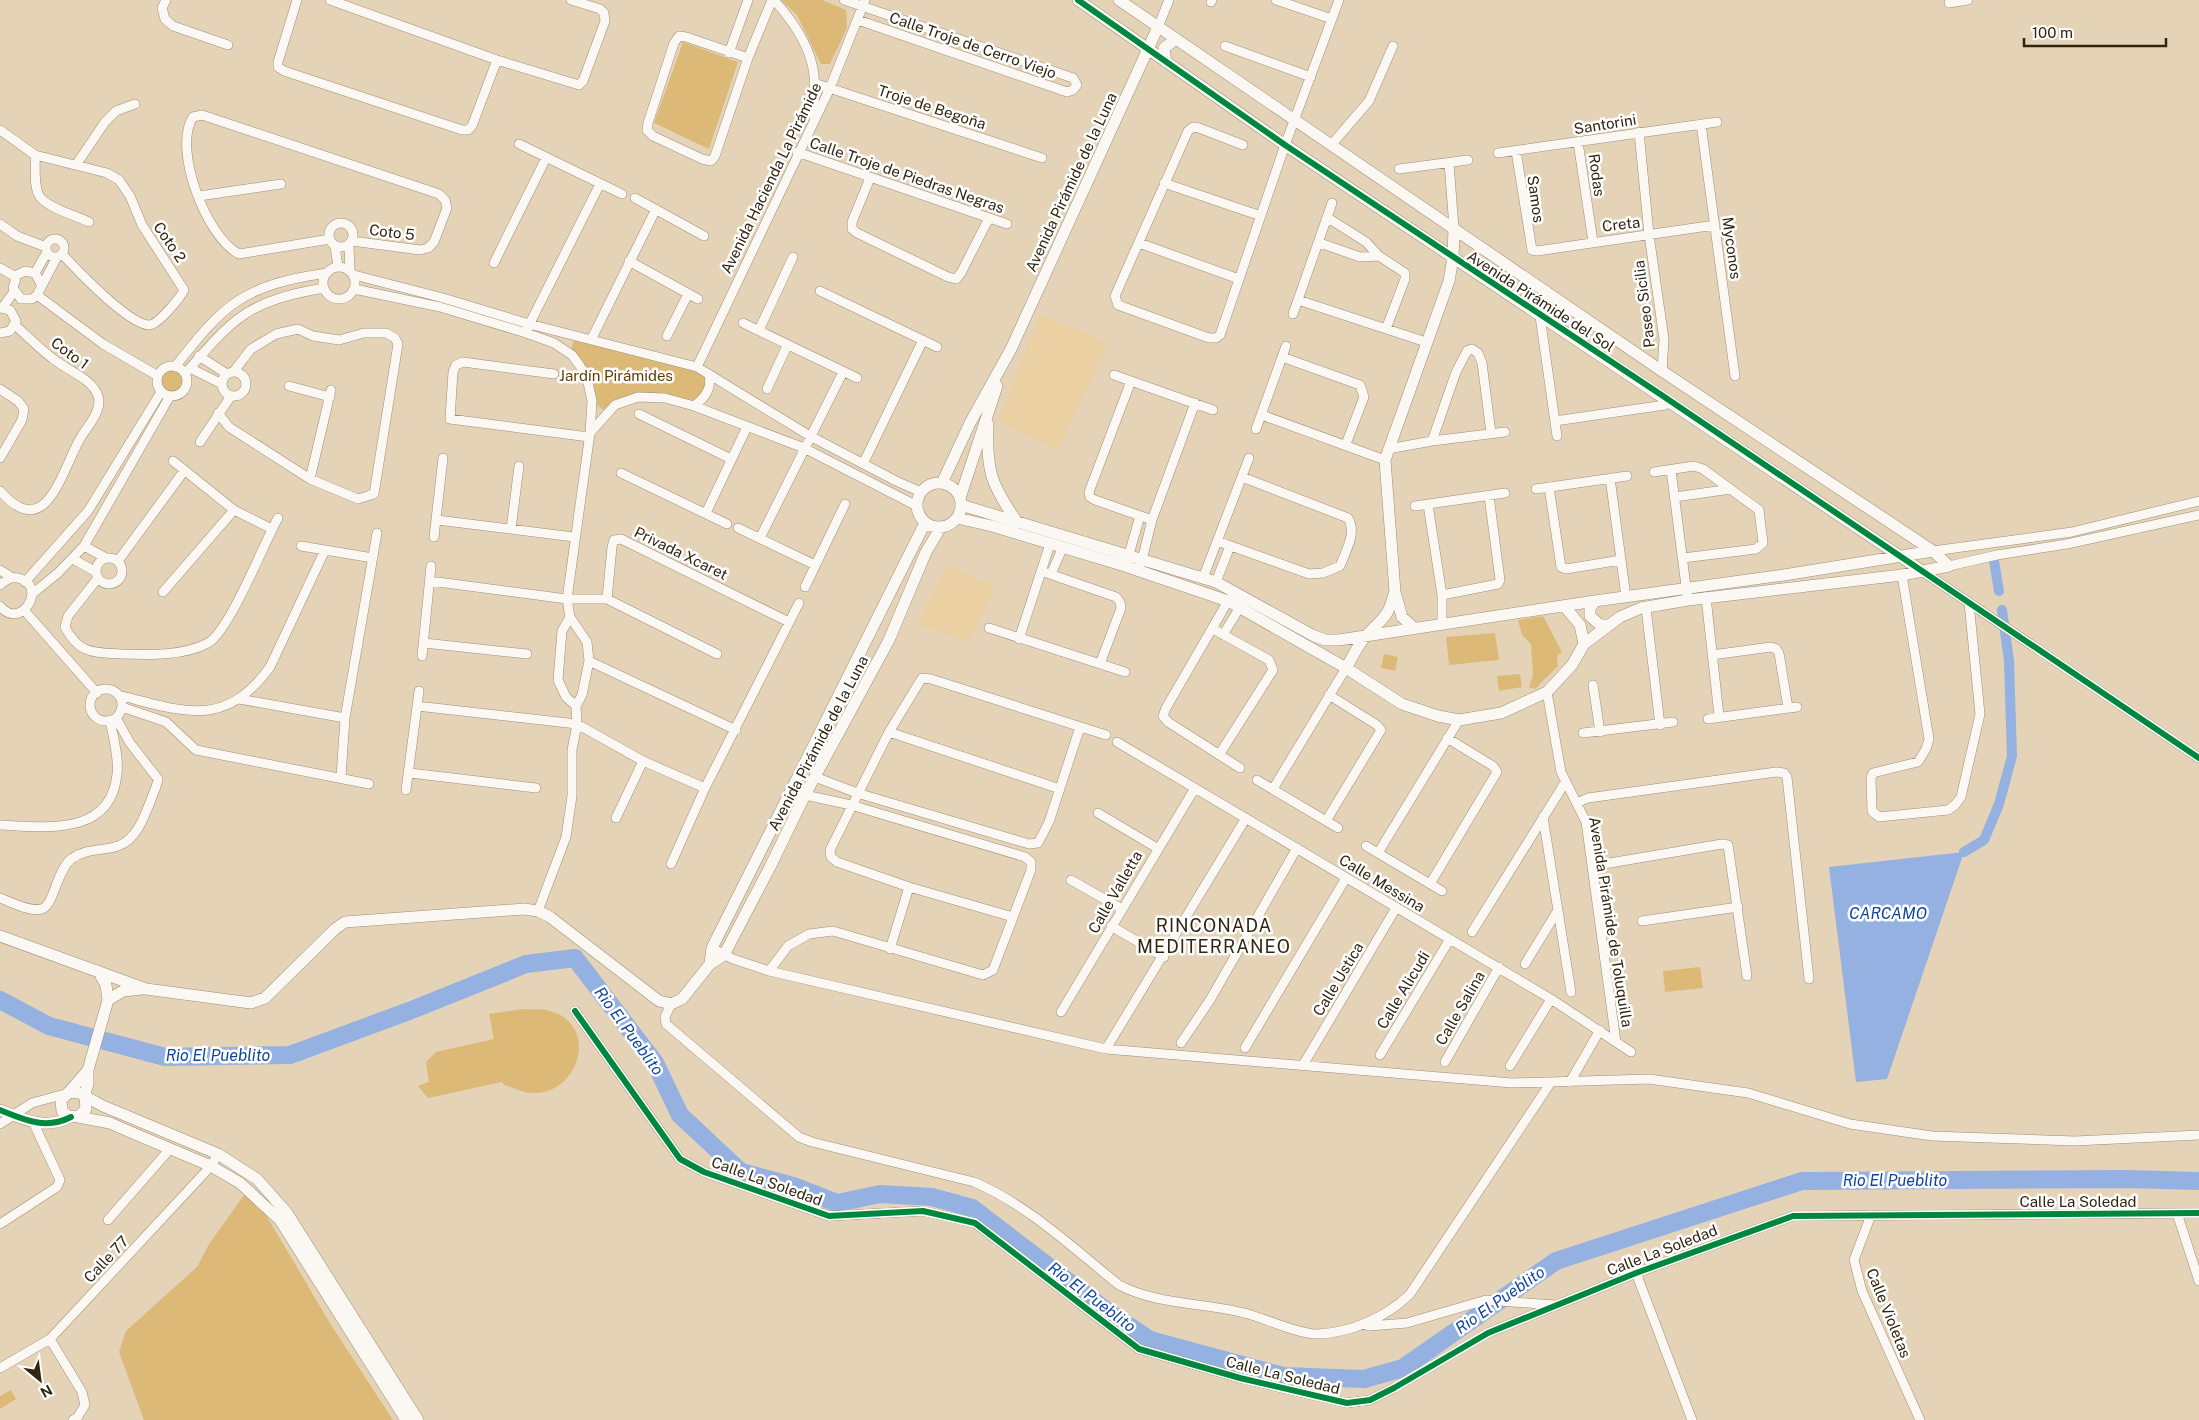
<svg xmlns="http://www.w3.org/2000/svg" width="2199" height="1420" viewBox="0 0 2199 1420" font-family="'Public Sans',sans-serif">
  <rect width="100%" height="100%" fill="#e4d3b7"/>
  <path fill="#ead0a3" d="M 1040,314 L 1108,343 L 1058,451 L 998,421 Z
    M 947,565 L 996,587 L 969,642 L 917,624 Z"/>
  <path fill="#ddb978" d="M 781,0 L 822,0 L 846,10 L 847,28 L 830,64 L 821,64 L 797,15 Z
    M 683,42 L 738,62 L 709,149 L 654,123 Z
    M 581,337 L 697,367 L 711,383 L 694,406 L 638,397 L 609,410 L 602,409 L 592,401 L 571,350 L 573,342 Z
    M157 381a15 15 0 1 1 30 0a15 15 0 1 1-30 0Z
    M 1543,616 L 1562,652 L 1557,656 L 1558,666 L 1535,689 L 1529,687 L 1533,675 L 1531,644 L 1522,635 L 1518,620 Z
    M 1495,633 L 1499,660 L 1449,665 L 1446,637 Z
    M 1384,654 L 1398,657 L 1395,671 L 1381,668 Z
    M 1520,674 L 1522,687 L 1499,691 L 1497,676 Z
    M 1700,967 L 1703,988 L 1665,992 L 1663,971 Z
    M 523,1009 C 531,1010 542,1008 550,1011 C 598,1024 581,1090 537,1093 C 525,1094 515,1088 504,1085 L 502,1082 L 428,1098 L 418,1086 L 429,1082 L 426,1062 L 436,1052 L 494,1039 L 489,1014 Z
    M 247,1191 L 266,1215 L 331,1325 L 393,1420 L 144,1420 L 119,1352 L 126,1331 L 197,1267 L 209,1244 Z
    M 11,1390 L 16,1399 L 0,1409 L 0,1396 Z"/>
  <path fill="#94b1e2" d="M 1964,852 L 1887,1079 L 1856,1082 L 1829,867 Z"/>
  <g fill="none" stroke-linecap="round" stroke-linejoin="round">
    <path stroke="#94b1e2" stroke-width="10" d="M 1994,561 L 1999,591
      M 1964,852 L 1984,840 L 1999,804 L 2012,756 L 2009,661 L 2002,610"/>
    <path stroke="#94b1e2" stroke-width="18" d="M 0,1000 L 49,1026 L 165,1057 L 290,1055 L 409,1011 L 526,964 L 575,958 L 655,1063 L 680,1115 L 741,1172 L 793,1186 L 837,1203 L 880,1194 L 932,1197 L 972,1208 L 1108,1312 L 1150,1340 L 1283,1376 L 1364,1379 L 1403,1368 L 1556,1261 L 1802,1181 L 2127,1179 L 2199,1181"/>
    <defs>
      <path id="minor" d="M 166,0 L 162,8 L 165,19 L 173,26 L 228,45
        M 297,0 L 278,62 L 278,67 L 284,71 L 462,130 L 468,130 L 472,126 L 497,60
        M 330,0 L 497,60 L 579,85 L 583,81 L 605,21 L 604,13 L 600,9 L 571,0
        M 774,0 C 792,20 811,47 814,75 C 815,89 814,104 814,118
        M 844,0 L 1073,78 L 1077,85 L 1073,90 L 1067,92 L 858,20
        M 1276,0 L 1332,19
        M 1211,2 L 1212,0
        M 1949,3 L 1968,0
        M 1158,27 L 1169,0
        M 1225,46 L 1311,77
        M 729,53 L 748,0
        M 748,58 L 686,37 L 679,36 L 674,43 L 648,123 L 647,130 L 653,136 L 702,159 L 711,161 L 715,156 L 748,58 L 772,0
        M 814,83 L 1042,158
        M 1701,124 L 1735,376
        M 0,130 L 35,155 L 107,173 L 119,180 L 130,196 L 142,225 L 184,290 C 180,298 158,325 149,325 C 128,324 76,269 62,254
        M 1639,132 L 1649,235 L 1664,339 L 1662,371
        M 1578,142 L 1593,242
        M 519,144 L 622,194
        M 1332,144 L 1369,101 L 1393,46
        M 1243,145 L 1199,128 L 1193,127 L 1188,131 L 1115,296 L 1118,305 L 1209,338 L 1216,338 L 1220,335 L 1285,145 L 1339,0
        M 1516,151 L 1532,250 L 1537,251 L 1715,225
        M 797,152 L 1007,224
        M 1498,153 L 1717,122
        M 35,155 C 36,167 33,187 40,197 C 48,208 77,216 89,222
        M 1449,163 L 1454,228
        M 76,165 L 105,122 L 116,111 L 135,104
        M 1399,169 L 1468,160
        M 870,178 L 852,222 L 852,229 L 857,233 L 948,277 L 956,279 L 961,273 L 989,218
        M 1164,183 L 1261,216
        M 199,196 L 281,184
        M 635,198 L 704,236
        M 1328,218 L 1366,242 L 1379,256 L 1405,273 L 1405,279 L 1386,329
        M329 235a12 12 0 1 1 24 0a12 12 0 1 1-24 0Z
        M 0,224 L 17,236 L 46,247
        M 330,239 L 239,254 C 207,238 172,149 193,117 L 202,115 L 439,194 L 445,200 L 447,208 L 434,242 L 428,248 L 420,250 L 352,241
        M46 248a9 9 0 1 1 18 0a9 9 0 1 1-18 0Z
        M 1139,243 L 1239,279
        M 1320,243 L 1360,257 L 1379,256
        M 349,245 L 350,270
        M 335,246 L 338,267
        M 629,261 L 698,299
        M 494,263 L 546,158
        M323 283a16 16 0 1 1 32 0a16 16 0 1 1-32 0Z
        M 0,268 L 16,277
        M 35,273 L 47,252
        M 354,275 L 443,298 L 529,324 L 697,367 L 810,436 L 896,481 L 921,492
        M 41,284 L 35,273 L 25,271 L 17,275 L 13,288 L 21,299 L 32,299 L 37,295 L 57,257
        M 354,289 L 440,307 L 526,333 L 554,343 L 572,355 L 580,366 L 587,378 L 592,401 L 590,433 L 567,599 L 570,617 L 587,642 L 589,661 L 582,695 L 576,706 L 577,724 L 572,750 L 572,796 L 566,837 L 538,911
        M 1546,290 L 1540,307 L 1540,316 L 1557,436
        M 820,291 L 937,347
        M 37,295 L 103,344 L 158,376
        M 1298,300 L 1426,342
        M 0,308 L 10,310 L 16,321 L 10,331 L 0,333
        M 2,308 L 14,292
        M 1293,314 L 1332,203
        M 743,323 L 857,378
        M 527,329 L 600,184
        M 759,330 L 793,257
        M 667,336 L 688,294
        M 592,338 L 656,209
        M 199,356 L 227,374
        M 1282,357 L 1360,385 L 1364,397 L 1346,444
        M157 381a15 15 0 1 1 30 0a15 15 0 1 1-30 0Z
        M 175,367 C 225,302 245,285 327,273
        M 697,367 L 830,88 L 865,0
        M 190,368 L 222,384
        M222 384a12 12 0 1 1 24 0a12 12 0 1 1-24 0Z
        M 185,374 C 234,317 248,301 324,288
        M 554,374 L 463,362 L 456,365 L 453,372 L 450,419 L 589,437
        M 1114,375 L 1213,410
        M 1131,381 L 1089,492 L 1090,497 L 1095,500 L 1152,520
        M 289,386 L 330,397
        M 0,389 L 18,401 L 24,409 L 22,420 L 0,458
        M 767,389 L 787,346
        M 694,406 C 706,397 712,388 709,374
        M 218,413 L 229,427 L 310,479 L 358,499 L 374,494 L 398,344 L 395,338 L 386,333 L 364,333 L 339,340 L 313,336 L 298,329 L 276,334 L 251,349 L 234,371
        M 639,414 L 731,459
        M 1262,415 L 1385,460
        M 1555,421 L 1665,405 L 1671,402
        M 1256,429 L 1286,346
        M 590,433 L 615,405 L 638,397 L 665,398 L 694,406 L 804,448 L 917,506
        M 1432,441 L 1456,372 L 1467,351 L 1472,349 L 1478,353 L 1482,363 L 1491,433
        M 200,442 L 231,396
        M 1388,449 L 1432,441 L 1505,432
        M 173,461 L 234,510 L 272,529
        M 863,464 L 923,340
        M 1671,470 L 1687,594
        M 1654,472 L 1694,466 L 1703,469 L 1759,510 L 1763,543 L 1756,549 L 1683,558
        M 621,473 L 727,524
        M 1610,478 L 1626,597
        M 310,479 L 331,390
        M 1549,487 L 1561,567 L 1566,569 L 1621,560
        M 1536,489 L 1627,476
        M 0,491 C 47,544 61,471 81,437 C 87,427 103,410 98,396 C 92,378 66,370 52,358 C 39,348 27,336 15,325
        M 1675,497 L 1731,489
        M 1428,505 L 1442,595 L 1442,624
        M 1415,506 L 1505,493
        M 706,513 L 747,427
        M 437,520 L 574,537
        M 738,528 L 815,565
        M 511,529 L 519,466
        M 434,537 L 443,458
        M 760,538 L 843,372
        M 1217,541 L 1309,574 L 1323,573 L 1340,566 C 1346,550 1357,533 1348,518 L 1242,477
        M 84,546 L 106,558
        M 301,546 L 373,558
        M 1933,551 L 2072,532 L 2199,501
        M96 571a13 13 0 1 1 26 0a13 13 0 1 1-26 0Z
        M 73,559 L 96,572
        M 118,561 L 184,471
        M 1127,561 L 1140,516
        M 1141,564 L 1152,520 L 1195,403
        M 1949,566 L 1997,555 L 2067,544 L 2199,515
        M 0,570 L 13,578
        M 1041,571 L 1116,597 L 1120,602 L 1121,608 L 1100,664
        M 1922,571 L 2199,758
        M 1051,574 L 1063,547
        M 1902,575 L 1929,739 L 1926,749 L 1918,762 L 1873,773 L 1871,778 L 1872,811 L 1879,817 L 1948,810 L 1955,805 L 1961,797 L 1980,714 L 1969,603
        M 98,578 L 68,616 L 65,627 C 80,655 93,652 122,654 C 149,655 184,656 208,643 C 230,630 263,545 278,518
        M 1203,578 L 1249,458
        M 430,581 L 567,599 L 607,599 L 717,654
        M 25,582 L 88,511 L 161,392
        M 1216,582 L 1230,546
        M 0,585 C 5,580 10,577 18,578 C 49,585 21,632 0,606
        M 805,587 L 845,504
        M 163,592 L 234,510
        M 32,594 L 58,573 L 84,546 L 170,396
        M 1442,595 L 1498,584 L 1500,580 L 1489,496
        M 1706,597 L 1719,716
        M 607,599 L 612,547 L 614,540 L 621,539 L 789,622
        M 1228,601 L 1166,708 L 1163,716 L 1168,722 L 1240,768
        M 1646,608 L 1660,725
        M 24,610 L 97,693
        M 570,617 L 562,631 L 558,680 L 566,697 L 576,706
        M 989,628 L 1125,672
        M 1213,629 L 1269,660 L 1273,670 L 1219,755
        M 1223,635 L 1240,607
        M 1019,639 L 1050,544
        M 424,643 L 527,654
        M 1712,655 L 1771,647 L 1776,649 L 1779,653 L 1788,708
        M 422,656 L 431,566
        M 589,661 L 736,730
        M 1593,685 L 1600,732
        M90 705a16 16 0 1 1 32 0a16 16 0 1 1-32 0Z
        M 1547,692 L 1561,772 L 1586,822 L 1616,1042
        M 118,695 C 183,711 224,730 270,667 L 325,550
        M 239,699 L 345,718
        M 417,706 L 577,724 L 643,761 L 705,788
        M 122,707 L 166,722 L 196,750 L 369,784
        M 1708,719 L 1797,707
        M 889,732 L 1060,789
        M 1583,733 L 1673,722
        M 1117,742 L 1551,999 L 1631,1052
        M 410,773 L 536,788
        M 341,777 L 345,718 L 377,533
        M 815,777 L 857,793 L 1029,844 L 1038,843 L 1049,822 L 1080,727
        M 1257,780 L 1338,828
        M 1273,789 L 1346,668
        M 406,790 L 419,691
        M 1577,803 L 1588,798 L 1776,772 L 1784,773 L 1787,777 L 1809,979
        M 1098,813 L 1157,848
        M 1543,817 L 1571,992
        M 616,818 L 643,761
        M 1326,821 L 1381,730 L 1377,725 L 1329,695
        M 0,825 C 45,827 111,837 117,774 C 119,756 113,737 110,720
        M 1366,846 L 1442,891
        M 1378,853 L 1459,720
        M 671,864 L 705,788 L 799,603
        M 1592,866 L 1722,844 L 1728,845 L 1747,976
        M 1071,880 L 1122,909
        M 1430,884 L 1497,772 L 1493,766 L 1447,738
        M 0,898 C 11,902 33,914 44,908 C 54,902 57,871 71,859 C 86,848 103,851 118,846 C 140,839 148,805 156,787 L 158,779 L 130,743 L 116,718
        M 1013,917 L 909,887 L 837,862 L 831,857 L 830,850 L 889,732 L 922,678 L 931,679 L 1106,735
        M 1642,921 L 1738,907
        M 1111,926 L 1164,957
        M 1472,932 L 1566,781
        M 712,948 L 733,959 L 769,971 L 1106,1049 L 1512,1083 L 1649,1079 L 1748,1093 L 1850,1124 L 1932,1136 L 2075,1141 L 2199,1135
        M 890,949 L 909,887
        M 1525,964 L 1558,910
        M 769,971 L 788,946 L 809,934 L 833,931 L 983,975 L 993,970 L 1031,870 L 1031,862 L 1025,857 L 851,805 L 805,795
        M 671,1004 L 665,1017 L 666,1024 L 799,1137 L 812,1142 L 974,1182 C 1028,1205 1073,1248 1119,1285 C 1160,1306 1205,1302 1248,1314 C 1266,1319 1301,1335 1318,1334 C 1350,1333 1387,1317 1410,1294 L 1551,1082
        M 575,1011 L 680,1159 L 704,1172 L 829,1216 L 923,1211 L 975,1223 L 1139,1349 L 1240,1378 L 1347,1403 L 1370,1400 L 1394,1388 L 1488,1333 L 1636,1273 L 1793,1216 L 2199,1213
        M 1061,1012 L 1195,788
        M 1181,1043 L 1210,1000 L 1297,848
        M 1245,1048 L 1346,878
        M 1106,1049 L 1246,818
        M 1380,1055 L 1450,939
        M 1445,1062 L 1499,967
        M 1303,1065 L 1396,908
        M 1510,1066 L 1551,999
        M 1570,1082 L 1600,1030
        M 0,1124 L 32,1103 L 65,1094
        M 2177,1213 L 2199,1281
        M 1871,1215 L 1854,1260 L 1862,1291 L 1920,1420
        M 108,1220 L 169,1150
        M 0,1224 L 57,1187 L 60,1180 L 34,1124
        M 1636,1273 L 1692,1420
        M 1363,1324 L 1369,1326 L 1407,1323 L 1486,1300 L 1555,1305
        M 50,1339 L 82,1392 L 85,1405 L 77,1418 L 73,1420
        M 0,1368 L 50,1339 L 211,1166 L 218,1154"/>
      <path id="tertiary" d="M 1078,0 L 1285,145 L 1922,571
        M 1119,0 L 1662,371 L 1933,551 L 1949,566
        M 1166,62 L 1164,48 L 1176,39
        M 988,424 C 986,471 991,484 1017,522
        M 942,483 L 970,423 L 1011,349 L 1158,27
        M917 505a22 22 0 1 1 44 0a22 22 0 1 1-44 0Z
        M 960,498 L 997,386
        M 961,505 L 1216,582 L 1312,635 L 1325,640 L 1339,640 L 1595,601 L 1784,575 L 1933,551
        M 957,518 L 992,526 L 1125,566 L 1228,601 L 1346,668 L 1402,704 L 1438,716 L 1459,720 L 1501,713 L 1547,692 L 1572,665 L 1584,644 L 1620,617 L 1641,608 L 1688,600 L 1902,575 L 1949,566
        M 1595,601 L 1590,608 L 1590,616 L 1600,625 L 1608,625
        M 1565,607 L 1580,625 L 1584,644
        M 1414,628 L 1402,617 L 1395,592 L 1385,460 L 1449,281 L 1453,258 L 1454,228
        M 1346,668 C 1352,658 1358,644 1367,635 C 1382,618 1388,618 1394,594
        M 0,936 L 146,989 L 251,1003 L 265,998 L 335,929 L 345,922 L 524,909 L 538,911 L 550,917 L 659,1001 L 671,1004 L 682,999 L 710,964 L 724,955 L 770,867 L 805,795 L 889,640 L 926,552 L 941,527
        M 710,964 L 712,948 L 925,523
        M 108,1000 L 123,991 L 142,989
        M 69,1092 L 88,1070
        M 84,1096 L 88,1084 L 88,1070 L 108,1000 L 106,985 L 98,971
        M 85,1098 L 86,1109 L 78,1117 L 68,1116 L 62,1111 L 61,1100 L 69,1092 L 79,1093 L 103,1106 L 218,1154 L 257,1179 L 287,1213 L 418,1420
        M 0,1110 C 25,1120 45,1130 71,1117
        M 78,1117 L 110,1123 L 135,1134 L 211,1166 L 240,1183 L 280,1220 L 406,1420"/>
    </defs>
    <use href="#minor" stroke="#9c8f79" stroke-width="10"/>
    <use href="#tertiary" stroke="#9c8f79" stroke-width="12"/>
    <use href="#minor" stroke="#fbf8f4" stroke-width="9"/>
    <use href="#tertiary" stroke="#fbf8f4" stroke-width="11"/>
    <defs>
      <path id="cycleway" d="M 1078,0 L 1285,145 L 1663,396 L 2199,758
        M 575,1011 L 680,1159 L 704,1172 L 829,1216 L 923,1211 L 975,1223 L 1139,1349 L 1240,1378 L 1347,1403 L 1370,1400 L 1394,1388 L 1488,1333 L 1636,1273 L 1793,1216 L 2199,1213
        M 0,1110 C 25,1120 45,1130 71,1117"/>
    </defs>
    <use href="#cycleway" stroke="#fefefe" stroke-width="9"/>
    <use href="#cycleway" stroke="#00873e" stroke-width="6"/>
  </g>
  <g text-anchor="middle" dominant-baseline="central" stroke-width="5" stroke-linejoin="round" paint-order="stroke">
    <g font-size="15" fill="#312510" stroke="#fefefe">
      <text transform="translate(973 45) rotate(19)">Calle Troje de Cerro Viejo</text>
      <text transform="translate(932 107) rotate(18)">Troje de Begoña</text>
      <text transform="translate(1605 124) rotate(-9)">Santorini</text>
      <text transform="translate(907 175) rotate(19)">Calle Troje de Piedras Negras</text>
      <text transform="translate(1597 175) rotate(82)">Rodas</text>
      <text transform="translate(771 178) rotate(-64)">Avenida Hacienda La Pirámide</text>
      <text transform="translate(1071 182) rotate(-65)">Avenida Pirámide de la Luna</text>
      <text transform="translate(1536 199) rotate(82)">Samos</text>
      <text transform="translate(1621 224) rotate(-7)">Creta</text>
      <text transform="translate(392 232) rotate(7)">Coto 5</text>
      <text transform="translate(170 242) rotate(56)">Coto 2</text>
      <text transform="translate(1732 248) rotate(82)">Myconos</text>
      <text transform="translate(1541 301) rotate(33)">Avenida Pirámide del Sol</text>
      <text transform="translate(1644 304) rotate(-97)">Paseo Sicilia</text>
      <text transform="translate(70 353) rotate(36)">Coto 1</text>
      <text transform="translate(681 553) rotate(26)">Privada Xcaret</text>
      <text transform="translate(818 743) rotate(-62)">Avenida Pirámide de la Luna</text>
      <text transform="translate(1382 883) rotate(31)">Calle Messina</text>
      <text transform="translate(1115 892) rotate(-60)">Calle Valletta</text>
      <text transform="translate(1611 922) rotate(81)">Avenida Pirámide de Toluquilla</text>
      <text transform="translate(1338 979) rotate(-59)">Calle Ustica</text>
      <text transform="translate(1403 990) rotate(-59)">Calle Alicudi</text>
      <text transform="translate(1460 1008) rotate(-60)">Calle Salina</text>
      <text transform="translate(767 1181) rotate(20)">Calle La Soledad</text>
      <text x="2078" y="1201">Calle La Soledad</text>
      <text transform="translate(1662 1250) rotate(-21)">Calle La Soledad</text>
      <text transform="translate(106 1259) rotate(-47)">Calle 77</text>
      <text transform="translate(1889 1313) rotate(68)">Calle Violetas</text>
      <text transform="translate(1283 1375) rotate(14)">Calle La Soledad</text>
    </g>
    <g font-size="15" fill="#5b4006" stroke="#fefefe">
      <text x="616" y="375">Jardín Pirámides</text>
    </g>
    <g font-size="16" font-style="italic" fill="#0e459e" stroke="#fefefe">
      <text x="1888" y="913">CARCAMO</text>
      <text transform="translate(629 1031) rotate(54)">Rio El Pueblito</text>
      <text x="218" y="1055">Rio El Pueblito</text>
      <text x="1895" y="1180">Rio El Pueblito</text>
      <text transform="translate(1092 1297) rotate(37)">Rio El Pueblito</text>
      <text transform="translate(1500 1300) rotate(-35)">Rio El Pueblito</text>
    </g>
    <g font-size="18" letter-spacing="1" fill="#312510" stroke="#fefefe">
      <text x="1214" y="925">RINCONADA<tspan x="1214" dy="21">MEDITERRANEO</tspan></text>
    </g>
  </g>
  <g transform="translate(40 1380) rotate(151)" stroke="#fefefe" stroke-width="4" paint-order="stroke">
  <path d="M0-4L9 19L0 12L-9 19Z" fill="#312510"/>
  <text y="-8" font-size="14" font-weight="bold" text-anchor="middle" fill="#312510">N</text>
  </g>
  <path d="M2024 38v8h142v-8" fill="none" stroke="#312510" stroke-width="2.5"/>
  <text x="2032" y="38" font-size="15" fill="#312510" stroke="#fefefe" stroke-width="4" paint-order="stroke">100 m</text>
</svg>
